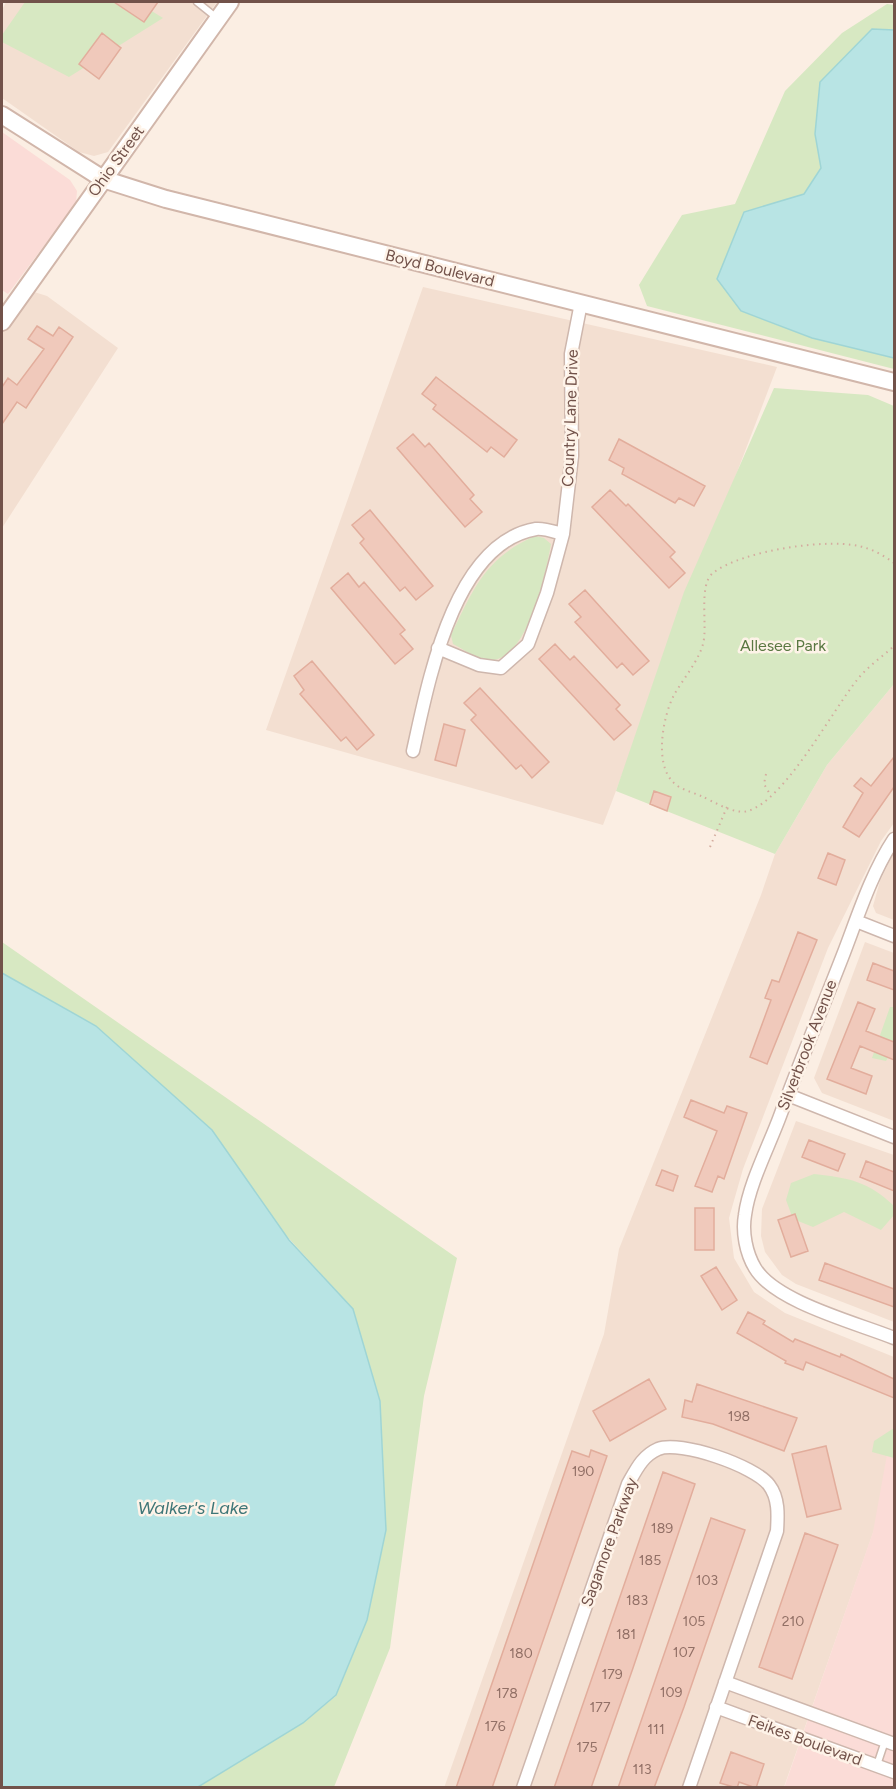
<svg xmlns="http://www.w3.org/2000/svg" width="896" height="1789" viewBox="0 0 896 1789" font-family="Figtree,sans-serif">
  <rect width="100%" height="100%" fill="#fbeee3"/>
  <path fill="#f3dfd1" d="M 6,2 L 217,2 L 108,152 L 94,156 L 79,152 L 2,98 L 2,10 Z
    M 423,287 L 777,367 L 603,825 L 266,730 Z
    M 31,291 L 47,296 L 118,348 L 2,528 L 2,333 Z
    M 894,684 L 894,823 L 881,841 L 828,948 L 743,1169 L 729,1218 L 734,1258 L 754,1292 L 785,1313 L 894,1357 L 894,1439 L 874,1530 L 784,1787 L 444,1788 L 604,1334 L 619,1249 L 761,895 L 775,854 L 827,765 Z
    M 894,852 L 894,920 L 876,913 L 873,906 L 880,881 Z
    M 865,942 L 894,953 L 894,1121 L 822,1093 L 814,1078 Z
    M 796,1121 L 894,1155 L 894,1322 L 796,1284 L 782,1275 L 765,1252 L 761,1236 L 762,1209 Z"/>
  <path fill="#fbdcd7" d="M 2,132 L 70,180 L 77,191 L 76,203 L 8,294 L 2,290 Z
    M 890,1438 L 894,1439 L 894,1787 L 784,1788 L 873,1532 Z"/>
  <path fill="#d7e8c2" d="M 25,2 L 137,2 L 163,18 L 69,77 L 2,42 L 2,35 Z
    M 887,4 L 894,5 L 894,30 L 872,29 L 815,134 L 821,168 L 804,194 L 744,212 L 741,311 L 812,338 L 894,358 L 894,369 L 647,306 L 639,285 L 682,215 L 735,204 L 785,91 L 842,33 Z
    M 774,388 L 868,395 L 894,406 L 894,684 L 827,765 L 775,854 L 616,791 L 684,592 Z
    M 535,536 L 544,538 L 551,544 C 546,572 527,666 487,660 C 475,658 463,649 453,644 L 451,635 C 474,588 485,558 535,536 Z
    M 2,942 L 457,1258 L 424,1396 L 390,1648 L 334,1787 L 198,1787 L 303,1723 L 336,1696 L 367,1620 L 386,1530 L 380,1401 L 353,1309 L 96,1026 L 2,973 Z
    M 890,1007 L 894,1007 L 894,1047 L 886,1061 L 872,1058 Z
    M 814,1174 C 849,1178 868,1181 894,1206 L 894,1215 L 881,1230 L 844,1212 L 813,1227 L 793,1219 L 786,1200 L 791,1183 Z
    M 894,1428 L 894,1458 L 872,1452 L 874,1441 Z"/>
  <path fill="#b8e4e4" stroke="#9fd5d5" stroke-width="1.5" d="M 872,29 L 894,30 L 894,358 L 812,338 L 741,311 L 717,279 L 744,212 L 804,194 L 821,168 L 815,134 L 820,82 Z
    M 2,973 L 96,1026 L 212,1130 L 289,1240 L 353,1309 L 380,1401 L 386,1530 L 367,1620 L 336,1695 L 303,1723 L 198,1787 L 2,1787 Z"/>
  <path fill="#f0c9bb" stroke="#e2ad9c" stroke-width="1.5" d="M 114,2 L 158,2 L 144,22 Z
    M 102,33 L 121,48 L 99,79 L 79,64 Z
    M 37,326 L 53,336 L 59,327 L 73,337 L 26,408 L 17,402 L 2,424 L 2,387 L 8,378 L 17,385 L 44,349 L 28,339 Z
    M 436,377 L 517,440 L 504,457 L 491,447 L 487,452 L 433,409 L 436,405 L 422,394 Z
    M 413,434 L 425,447 L 429,443 L 474,495 L 470,499 L 482,512 L 465,527 L 397,448 Z
    M 619,439 L 705,486 L 694,506 L 679,498 L 675,503 L 622,474 L 624,468 L 609,460 Z
    M 610,490 L 626,506 L 628,504 L 675,552 L 670,557 L 685,573 L 669,588 L 592,507 Z
    M 370,510 L 433,586 L 416,600 L 405,587 L 400,591 L 360,543 L 364,539 L 352,525 Z
    M 348,573 L 359,587 L 364,582 L 405,630 L 400,634 L 413,649 L 395,664 L 331,588 Z
    M 585,590 L 649,661 L 633,675 L 622,663 L 617,668 L 575,622 L 581,617 L 569,604 Z
    M 555,644 L 570,660 L 574,656 L 620,705 L 616,709 L 631,725 L 614,740 L 539,659 Z
    M 312,661 L 374,735 L 357,750 L 346,737 L 341,741 L 300,694 L 304,690 L 294,676 Z
    M 480,688 L 549,762 L 532,778 L 521,765 L 516,769 L 471,720 L 476,715 L 464,703 Z
    M 444,724 L 465,730 L 456,766 L 435,760 Z
    M 894,757 L 894,787 L 859,837 L 843,827 L 863,793 L 854,786 L 861,778 L 871,786 Z
    M 654,791 L 671,797 L 667,811 L 650,804 Z
    M 828,853 L 845,860 L 836,885 L 818,878 Z
    M 798,932 L 817,940 L 767,1064 L 750,1057 L 771,1000 L 765,998 L 772,980 L 779,982 Z
    M 873,963 L 894,971 L 894,990 L 867,980 Z
    M 858,1002 L 875,1009 L 866,1031 L 894,1042 L 894,1060 L 860,1046 L 851,1068 L 872,1076 L 866,1094 L 827,1079 Z
    M 691,1100 L 724,1113 L 727,1106 L 747,1113 L 724,1179 L 718,1176 L 712,1192 L 695,1186 L 717,1131 L 684,1117 Z
    M 809,1140 L 845,1154 L 838,1171 L 802,1157 Z
    M 866,1161 L 894,1172 L 894,1191 L 860,1177 Z
    M 662,1170 L 678,1176 L 673,1191 L 656,1185 Z
    M 695,1208 L 714,1208 L 714,1250 L 695,1250 Z
    M 795,1214 L 808,1251 L 791,1257 L 778,1220 Z
    M 825,1263 L 894,1289 L 894,1307 L 819,1280 Z
    M 716,1267 L 737,1300 L 722,1310 L 701,1276 Z
    M 748,1312 L 765,1321 L 763,1324 L 793,1342 L 795,1339 L 840,1357 L 841,1354 L 894,1379 L 894,1398 L 806,1362 L 803,1370 L 785,1363 L 786,1361 L 737,1333 Z
    M 649,1379 L 666,1409 L 610,1441 L 593,1411 Z
    M 697,1384 L 797,1418 L 784,1451 L 713,1424 L 682,1417 L 685,1400 L 692,1402 Z
    M 826,1446 L 841,1509 L 807,1517 L 792,1454 Z
    M 591,1450 L 607,1456 L 492,1788 L 456,1788 L 572,1451 L 589,1457 Z
    M 663,1472 L 695,1484 L 633,1668 L 591,1788 L 554,1788 Z
    M 711,1518 L 745,1530 L 684,1707 L 654,1788 L 618,1788 Z
    M 805,1533 L 838,1545 L 792,1679 L 759,1667 Z
    M 731,1752 L 764,1764 L 756,1788 L 739,1782 L 737,1788 L 720,1783 Z"/>
  <g fill="none" stroke-linecap="round" stroke-linejoin="round">
    <defs>
      <path id="lane" d="M 197,2 L 217,18
        M 877,1765 L 885,1741"/>
      <path id="street" d="M 438,648 L 479,665 L 501,668 L 528,644 L 547,593 L 563,534 L 572,456 L 571,354 L 581,303
        M 413,751 C 428,684 453,543 536,529 C 544,528 555,532 563,534
        M 894,839 C 871,874 858,916 843,955 C 822,1009 800,1062 780,1116 C 769,1146 749,1184 745,1215 C 742,1232 746,1253 755,1268 C 775,1302 857,1323 894,1338
        M 856,921 L 894,936
        M 788,1095 L 894,1137
        M 725,1682 L 894,1744
        M 716,1707 L 894,1772
        M 523,1788 L 628,1484 C 636,1470 642,1456 658,1449 C 680,1440 755,1466 769,1485 C 779,1498 778,1515 777,1531 L 689,1788"/>
      <path id="secondary" d="M 2,115 L 103,179 L 166,199 L 894,382
        M 2,322 L 230,2"/>
    </defs>
    <use href="#lane" stroke="#ceb7ad" stroke-width="9"/>
    <use href="#street" stroke="#ceb7ad" stroke-width="15"/>
    <use href="#secondary" stroke="#d1b6aa" stroke-width="20"/>
    <path stroke="#d4ac9f" stroke-width="2" stroke-dasharray="1.5 4.5" stroke-linecap="butt" d="M 894,563 C 886,557 876,551 866,548 C 833,536 740,551 713,573 C 698,585 708,626 703,644 C 698,662 683,679 674,695 C 663,716 654,763 673,782 C 679,789 692,792 701,796 C 713,801 734,815 748,811 C 785,800 832,711 857,680 C 867,667 882,657 894,646
      M 766,774 L 764,784 L 771,796
      M 710,847 L 727,807"/>
    <use href="#lane" stroke="#fff" stroke-width="6"/>
    <use href="#street" stroke="#fff" stroke-width="12"/>
    <use href="#secondary" stroke="#fff" stroke-width="16"/>
  </g>
  <g text-anchor="middle" dominant-baseline="central" stroke-width="5" stroke-linejoin="round" paint-order="stroke">
    <g font-size="14" fill="#927066">
      <text x="739" y="1416">198</text>
      <text x="583" y="1471">190</text>
      <text x="662" y="1528">189</text>
      <text x="650" y="1560">185</text>
      <text x="707" y="1580">103</text>
      <text x="637" y="1600">183</text>
      <text x="694" y="1621">105</text>
      <text x="793" y="1621">210</text>
      <text x="626" y="1634">181</text>
      <text x="684" y="1652">107</text>
      <text x="521" y="1653">180</text>
      <text x="612" y="1674">179</text>
      <text x="671" y="1692">109</text>
      <text x="507" y="1693">178</text>
      <text x="600" y="1707">177</text>
      <text x="495" y="1726">176</text>
      <text x="656" y="1729">111</text>
      <text x="587" y="1747">175</text>
      <text x="642" y="1769">113</text>
    </g>
    <g font-size="16" fill="#72524a" stroke="#fef3e8">
      <text transform="translate(116 161) rotate(-54)">Ohio Street</text>
      <text transform="translate(440 268) rotate(14)">Boyd Boulevard</text>
      <text transform="translate(570 418) rotate(-88)">Country Lane Drive</text>
      <text transform="translate(807 1045) rotate(-69)">Silverbrook Avenue</text>
      <text transform="translate(609 1542) rotate(-70)">Sagamore Parkway</text>
      <text transform="translate(805 1740) rotate(20)">Feikes Boulevard</text>
    </g>
    <g font-size="16" fill="#5a7842" stroke="#fef3e8">
      <text x="783" y="645">Allesee Park</text>
    </g>
    <g font-size="18" font-style="italic" fill="#3e7677" stroke="#fef3e8">
      <text x="193" y="1508">Walker's Lake</text>
    </g>
  </g>
  <rect width="896" height="1789" fill="none" stroke="#72524a" stroke-width="6"/>
</svg>
